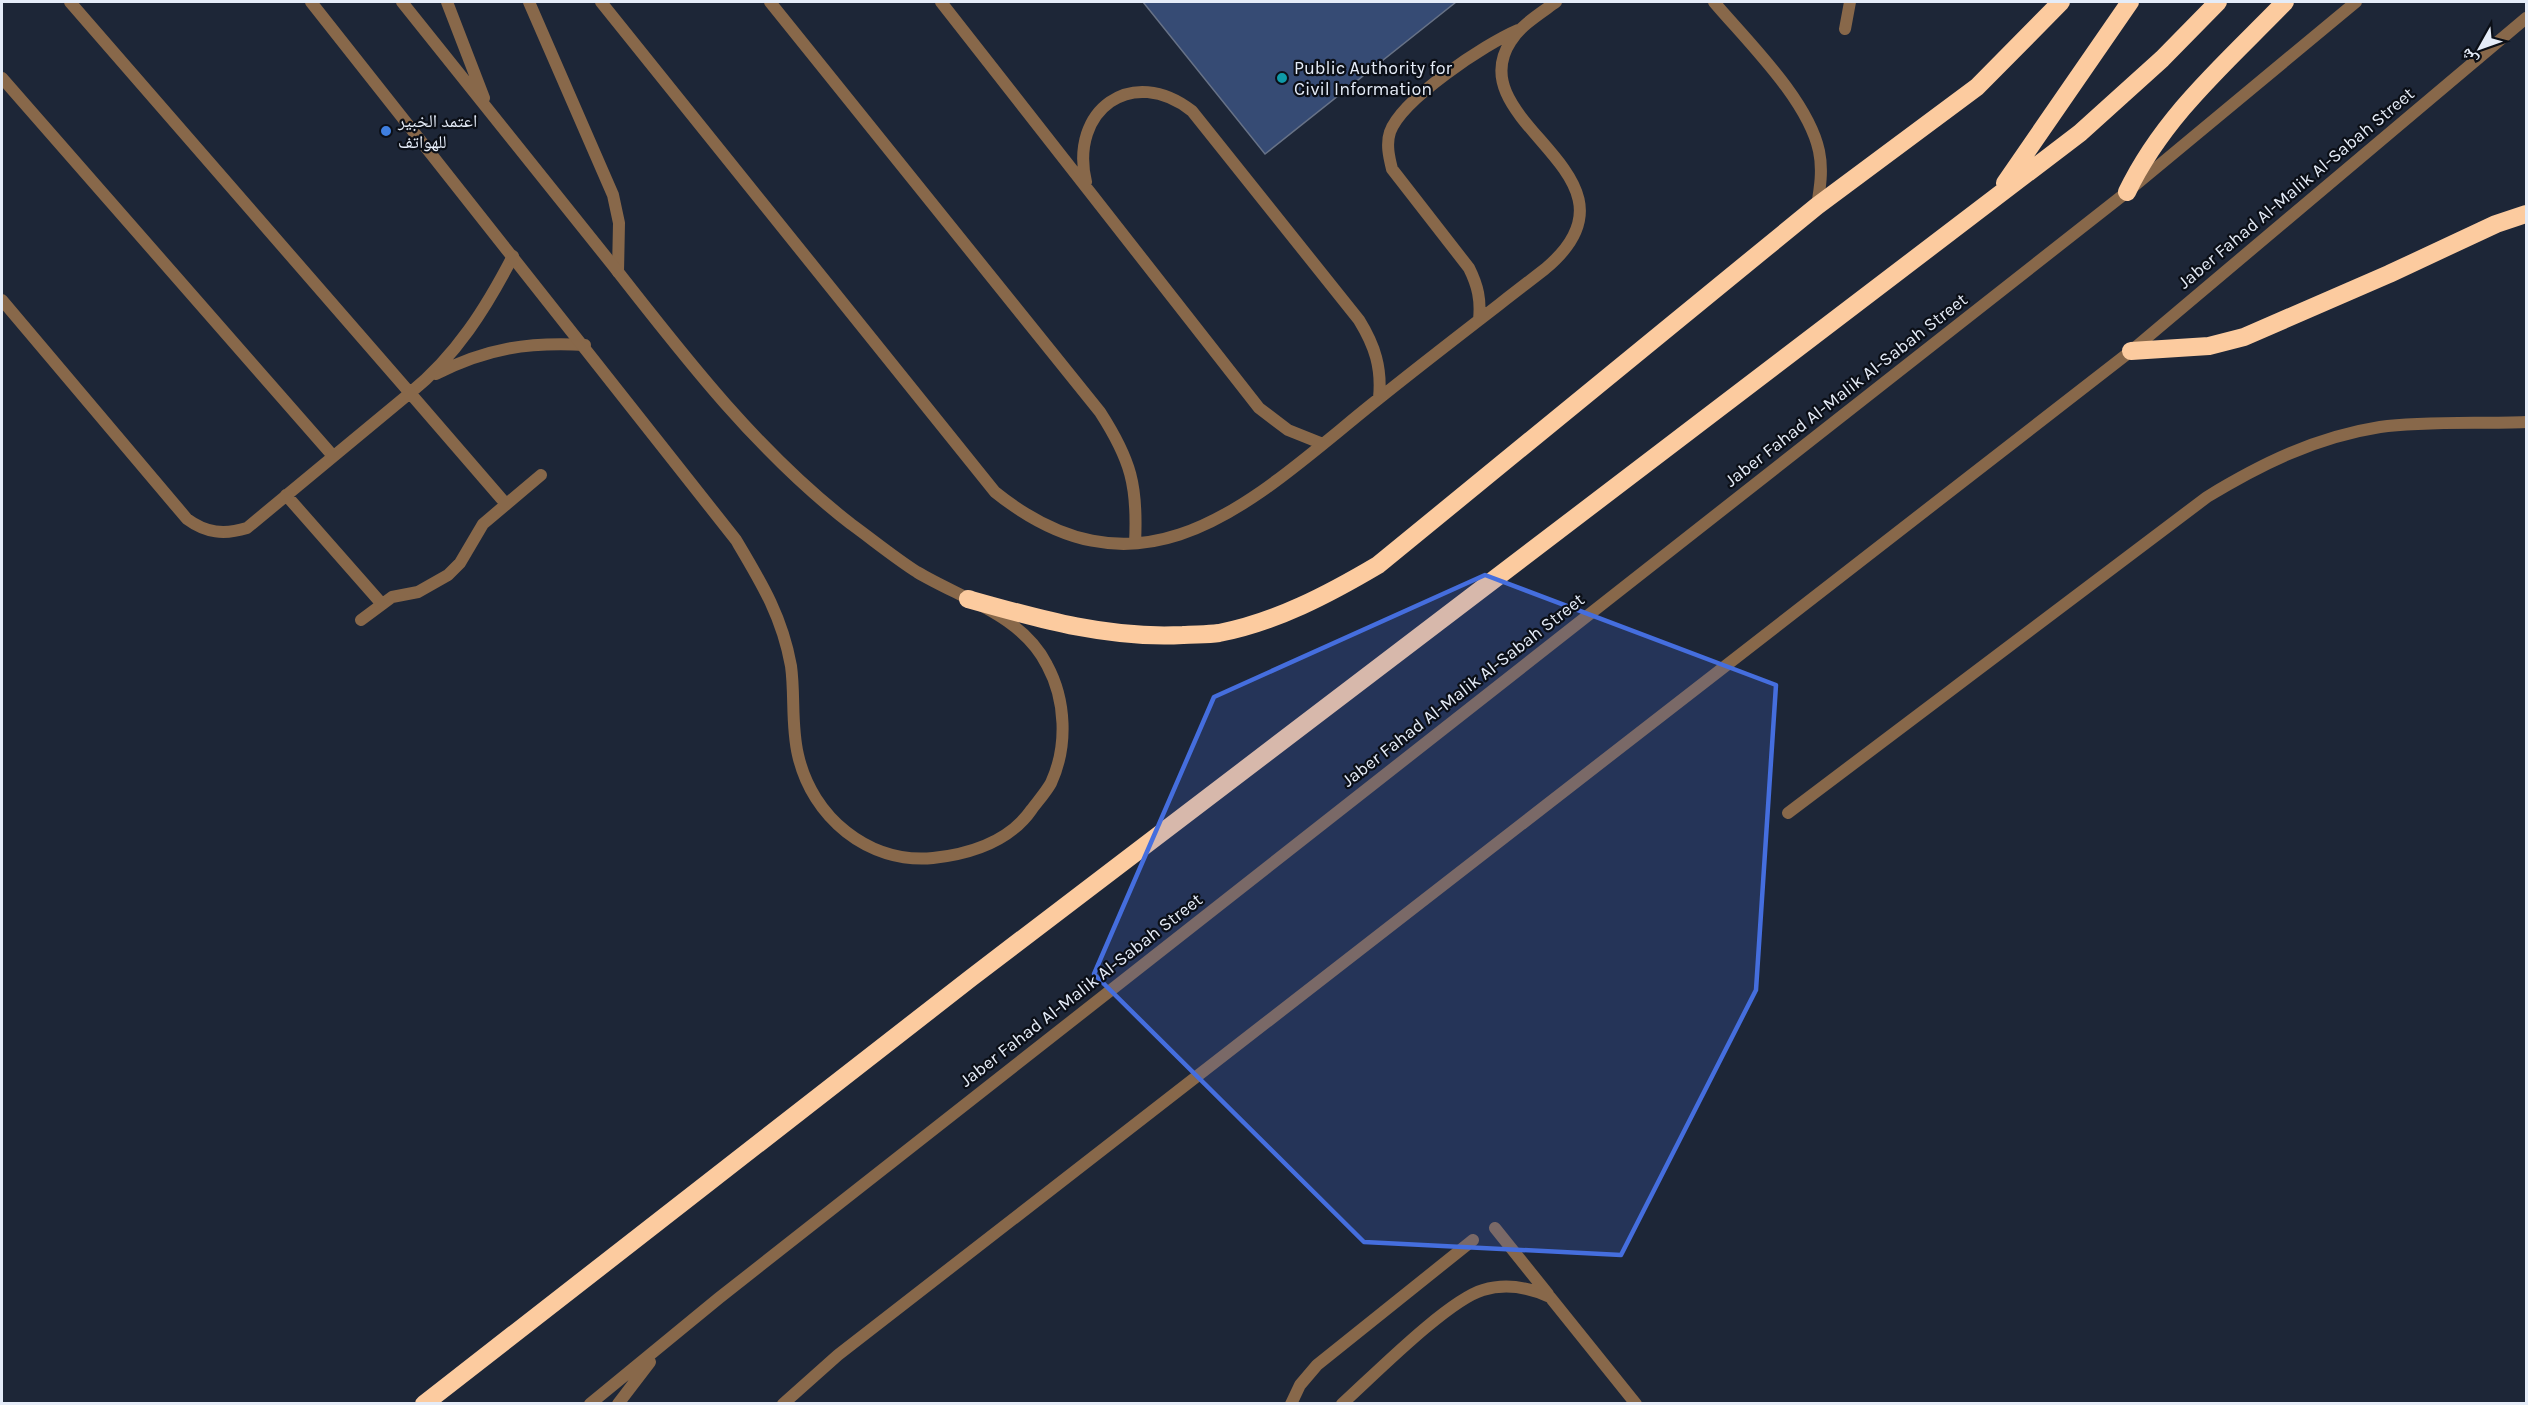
<svg xmlns="http://www.w3.org/2000/svg" width="2528" height="1405" viewBox="0 0 2528 1405" font-family="Karla,'Noto Naskh Arabic',sans-serif">
  <rect width="100%" height="100%" fill="#1d2637"/>
  <path fill="#364b74" stroke="#677287" stroke-width="1.5" d="M 1143,2 L 1456,2 L 1265,154 Z"/>
  <g fill="none" stroke-linecap="round" stroke-linejoin="round">
    <path stroke="#88684a" stroke-width="12" d="M 529,2 L 613,195 L 619,223 L 618,272
      M 601,2 L 995,492 C 1145,612 1254,499 1372,404 C 1429,358 1487,314 1545,269 C 1658,175 1456,124 1511,41 C 1521,25 1541,13 1556,2
      M 770,2 L 1100,412 C 1131,460 1138,486 1135,543
      M 941,2 L 1259,408 L 1288,430 L 1323,444
      M 1714,2 C 1748,42 1808,100 1819,151 C 1823,170 1820,188 1817,206
      M 1845,29 L 1850,2
      M 2,78 L 333,456
      M 1086,182 C 1069,110 1132,64 1192,111 L 1359,320 C 1375,346 1382,368 1379,398
      M 2,300 L 187,519 C 206,533 224,535 247,528 L 410,393 L 70,2
      M 1479,320 C 1481,300 1478,286 1469,268 L 1392,169 C 1389,157 1386,144 1390,132 C 1402,99 1485,44 1518,30
      M 436,374 C 487,348 528,342 585,345
      M 286,495 L 381,603
      M 506,504 L 410,393 C 456,356 486,308 513,256
      M 361,620 L 392,597 L 418,592 L 448,575 L 460,563 L 483,524 L 541,475
      M 1788,813 L 2207,497 C 2261,464 2316,437 2380,427 C 2424,421 2481,424 2526,422
      M 1495,1228 L 1548,1294
      M 1291,1404 L 1300,1385 L 1317,1365 L 1473,1240
      M 1342,1404 C 1373,1376 1448,1300 1483,1290 C 1506,1283 1528,1287 1550,1297 L 1636,1404"/>
    <path stroke="#88684a" stroke-width="12" d="M 311,2 L 736,540 C 761,582 782,616 791,666 C 795,695 791,726 798,755 C 812,817 868,864 933,858 C 970,854 1010,841 1032,809 C 1038,801 1046,792 1051,783 C 1068,746 1066,700 1047,665 C 1022,615 962,599 917,572 C 895,558 873,540 851,524 C 759,453 686,359 615,268 C 544,179 473,90 402,2
      M 447,2 L 484,98
      M 590,1404 L 719,1298 L 2127,192 L 2356,2
      M 618,1404 L 650,1362
      M 783,1404 L 838,1355 L 2131,351 L 2526,18"/>
    <path stroke="#fccb9f" stroke-width="18" d="M 2005,183 L 2130,2
      M 2127,192 C 2164,115 2227,62 2285,2
      M 2131,351 L 2209,346 L 2244,337 L 2389,274 L 2496,224 L 2526,214
      M 968,599 C 1039,619 1108,639 1183,635 C 1194,634 1207,635 1219,633 C 1276,622 1329,594 1378,565 L 1817,206 L 1977,87 L 2061,2
      M 424,1404 L 971,978 L 2080,133 L 2162,59 L 2218,2"/>
  </g>
  <path fill="#456ede" fill-opacity="0.2" stroke="#456ede" stroke-width="4.5" stroke-linejoin="round" d="M 1485,575 L 1776,685 L 1756,990 L 1621,1255 L 1364,1242 L 1094,974 L 1214,697 Z"/>
  <circle fill="#0f9aa8" stroke="#0b0f17" stroke-width="2" cx="1282" cy="78" r="6"/>
  <circle fill="#3f7fe0" stroke="#0b0f17" stroke-width="2" cx="386" cy="131" r="6"/>
  <g text-anchor="middle" dominant-baseline="central" stroke-width="4.5" stroke-linejoin="round" paint-order="stroke">
    <g font-size="18" fill="#e5ecf8" stroke="#0b0f17" text-anchor="start">
      <text x="1294" y="68">Public Authority for<tspan x="1294" dy="21">Civil Information</tspan></text>
      <text x="398" y="121">اعتمد الخبير<tspan x="398" dy="21">للهواتف</tspan></text>
    </g>
    <g font-size="18" fill="#e5ecf8" stroke="#0b0f17">
      <text transform="translate(2296 188) rotate(-40)">Jaber Fahad Al-Malik Al-Sabah Street</text>
      <text transform="translate(1846 390) rotate(-38)">Jaber Fahad Al-Malik Al-Sabah Street</text>
      <text transform="translate(1463 690) rotate(-38)">Jaber Fahad Al-Malik Al-Sabah Street</text>
      <text transform="translate(1081 990) rotate(-38)">Jaber Fahad Al-Malik Al-Sabah Street</text>
    </g>
  </g>
  <rect width="2528" height="1405" fill="none" stroke="#e5ecf8" stroke-width="6"/>
  <g transform="translate(2480 48) rotate(230)" stroke="#0b0f17" stroke-width="4.5" paint-order="stroke">
  <path d="M0-4.5L10 22L0 15L-10 22Z" fill="#e5ecf8"/>
  <text y="-9" font-size="16" font-weight="bold" text-anchor="middle" fill="#e5ecf8">ش</text>
  </g>
</svg>
